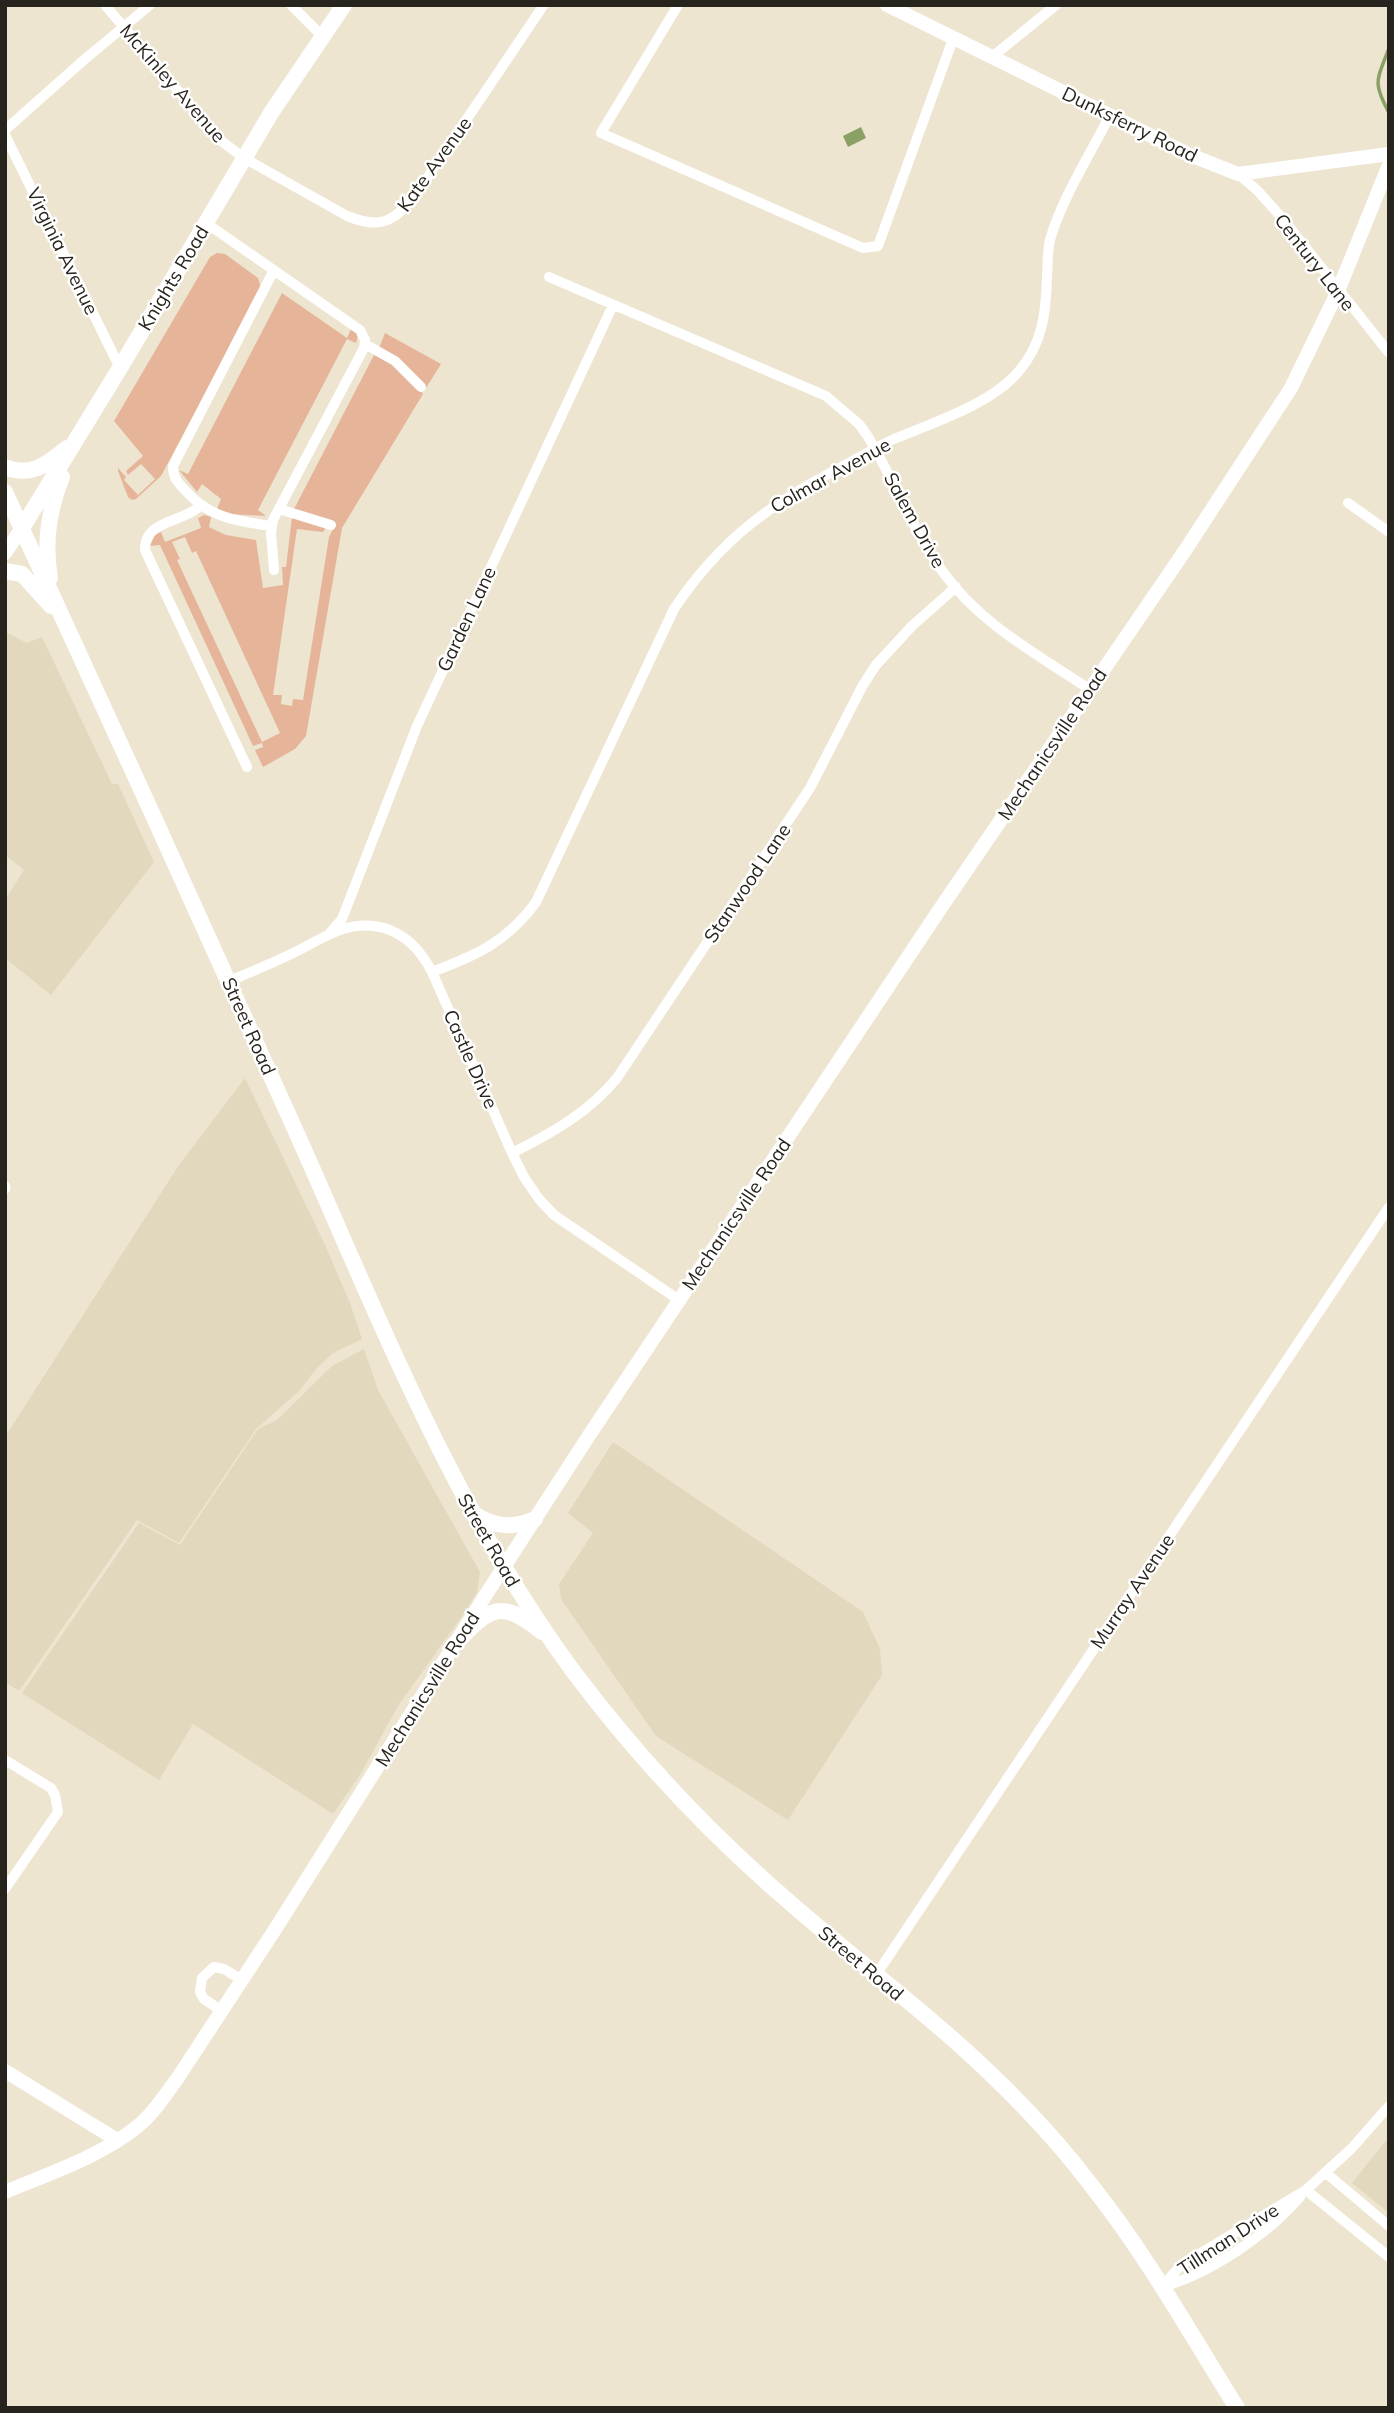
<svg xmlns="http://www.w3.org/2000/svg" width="1394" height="2413" viewBox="0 0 1394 2413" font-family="Mulish,sans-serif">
  <rect width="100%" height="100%" fill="#ede5d0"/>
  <path fill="#e2d8bd" d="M 5,632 L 27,643 L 42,637 L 112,784 L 118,784 L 154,862 L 51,995 L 5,958 L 5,900 L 24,870 L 5,855 Z
    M 245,1078 L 325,1245 L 350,1303 L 362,1339 L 333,1353 L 316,1369 L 299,1391 L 256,1429 L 179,1543 L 137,1520 L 19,1691 L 5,1682 L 5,1437 L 179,1165 Z
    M 364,1349 L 378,1390 L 480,1572 L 477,1592 L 465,1612 L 398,1706 L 360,1775 L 333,1814 L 193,1724 L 159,1780 L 22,1693 L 139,1523 L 180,1545 L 258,1429 L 277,1420 L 332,1366 Z
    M 613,1442 L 863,1612 L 880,1649 L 882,1675 L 788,1820 L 656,1736 L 561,1599 L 559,1584 L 593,1533 L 568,1513 Z
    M 1389,2137 L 1389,2213 L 1352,2183 Z"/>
  <path fill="#e6b599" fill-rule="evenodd" d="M 217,253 L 225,254 L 258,278 L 261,288 L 161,476 L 136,499 L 132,500 L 128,497 L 118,471 L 118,468 L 126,477 L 124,480 L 138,495 L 155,479 L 141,464 L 128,475 L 126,471 L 143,456 L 114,421 L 210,257 Z
    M 282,293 L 347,338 L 351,329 L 358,335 L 356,343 L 347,339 L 258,510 L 266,516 L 229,514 L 217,509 L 221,499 L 202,484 L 197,492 L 179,470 L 188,474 Z
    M 385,333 L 441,364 L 426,388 L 422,382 L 379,348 Z
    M 374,355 C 392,363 412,376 423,394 L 342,528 L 306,736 L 295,749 L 263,767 L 255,750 L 263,747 L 262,743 L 253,746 L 160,545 L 150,546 L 155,535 L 161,532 L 165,542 L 201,528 L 198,518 L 204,515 L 211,517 L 209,527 L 226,535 L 256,540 L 263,588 L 283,585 L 282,567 L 286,567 L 292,517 L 326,527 L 323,532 L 297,529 L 274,688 L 273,695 L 282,695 L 281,704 L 292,706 L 293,699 L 303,700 L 329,537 L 335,525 L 294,509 ZM 185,537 L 192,553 L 196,551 L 280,733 L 262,742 L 177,560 L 180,559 L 172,542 Z"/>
  <path fill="#8aa065" d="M 861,127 L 866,138 L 848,147 L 843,136 Z"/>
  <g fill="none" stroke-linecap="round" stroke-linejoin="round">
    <path stroke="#8aa065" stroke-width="3.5" d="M 1389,48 C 1377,81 1372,81 1389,113"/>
    <path stroke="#fff" stroke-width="10" d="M 105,5 L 220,140 L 244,158 L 347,216 C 379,229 393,223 415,196 L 543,6
      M 291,5 L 322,36
      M 678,5 L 601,133 L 863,248 L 878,246 L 953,39
      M 992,57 L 1056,5
      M 5,130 L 85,59 L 150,5
      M 5,135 L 120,368
      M 1238,174 L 1257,190 L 1283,219 L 1389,353
      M 206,223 L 360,330 L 365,340 L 364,348 L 273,520 L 271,533 L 274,570
      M 549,277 L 826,396 L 859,424 L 867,435 C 894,479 912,530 943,572 C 980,624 1037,654 1089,689
      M 365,344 L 395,361 L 421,387
      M 1348,503 L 1389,532
      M 200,506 C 182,523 144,520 145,550 L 247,767
      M 279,509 L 331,525
      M 271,526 C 237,521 209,518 185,490 C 177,482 173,477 173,466 L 274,270
      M 328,935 L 342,919 L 417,726 L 613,305
      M 432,972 C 477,955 507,942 536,902 L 674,609 C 722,537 772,503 847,464 C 862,456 878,446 894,439 C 932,423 992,404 1019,371 C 1043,343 1046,312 1047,277 C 1048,265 1047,252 1050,240 C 1061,200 1091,153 1110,115
      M 229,981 C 249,973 270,964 289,955 C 307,947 324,935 343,929 C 384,917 414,937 432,972 L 512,1153 L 524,1177 L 539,1199 L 554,1215 L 679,1300
      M 512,1153 C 552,1133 588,1113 617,1078 L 810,788 L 863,685 L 876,665 L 912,626 L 956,587
      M 5,1186 L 5,1189
      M 5,1760 L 51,1788 L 55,1795 L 58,1812 L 5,1889
      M 876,1975 L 1389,1207
      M 222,2011 L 204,1999 L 200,1992 L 202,1978 L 214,1967 L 224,1969 L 242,1980
      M 1326,2173 L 1389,2226
      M 1306,2190 L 1389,2257
      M 1163,2287 C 1212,2272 1266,2236 1300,2197
      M 1161,2288 L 1181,2265 L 1306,2190 L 1352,2148 L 1389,2106"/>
    <path stroke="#fff" stroke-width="14" d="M 887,5 L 1190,155 L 1238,174 L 1389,154
      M 5,553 L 22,528
      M 5,2071 L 117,2140
      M 5,2192 C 50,2173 100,2157 138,2126 C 154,2113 165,2095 177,2079 L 276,1928 L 487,1593 L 588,1437 L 942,906 L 1184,552 L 1291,388 L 1338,291 L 1389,165"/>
    <path stroke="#fff" stroke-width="16" d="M 5,467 C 31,478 47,464 67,448
      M 5,492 C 103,706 202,921 298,1136 C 380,1320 453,1508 573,1671 C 636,1755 708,1832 787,1900 C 856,1961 932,2016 998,2081 C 1031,2113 1063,2148 1091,2185 C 1146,2254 1190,2333 1237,2408
      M 22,528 L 120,368 L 271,113 L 344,5
      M 5,571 L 22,574 L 51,606
      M 50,578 C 44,544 49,509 62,477
      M 472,1512 C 491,1527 514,1529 535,1519
      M 455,1644 C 489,1609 499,1597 542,1632"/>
  </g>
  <g text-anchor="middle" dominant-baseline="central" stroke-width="5" stroke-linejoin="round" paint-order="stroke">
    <g font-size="19" fill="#27241d" stroke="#fff">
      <text transform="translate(173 83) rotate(49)">McKinley Avenue</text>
      <text transform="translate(1130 124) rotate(26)">Dunksferry Road</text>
      <text transform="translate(434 164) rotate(-54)">Kate Avenue</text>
      <text transform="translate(63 251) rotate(64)">Virginia Avenue</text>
      <text transform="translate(1315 262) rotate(52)">Century Lane</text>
      <text transform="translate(173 278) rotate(-59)">Knights Road</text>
      <text transform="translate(830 475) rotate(-29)">Colmar Avenue</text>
      <text transform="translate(915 520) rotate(61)">Salem Drive</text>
      <text transform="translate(466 619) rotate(-65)">Garden Lane</text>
      <text transform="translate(1052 744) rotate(-56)">Mechanicsville Road</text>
      <text transform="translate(747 883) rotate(-56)">Stanwood Lane</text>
      <text transform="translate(249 1026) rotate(66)">Street Road</text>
      <text transform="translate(471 1059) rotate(66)">Castle Drive</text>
      <text transform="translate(736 1214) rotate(-56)">Mechanicsville Road</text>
      <text transform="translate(489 1540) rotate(60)">Street Road</text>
      <text transform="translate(1132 1591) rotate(-56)">Murray Avenue</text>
      <text transform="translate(427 1689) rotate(-58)">Mechanicsville Road</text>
      <text transform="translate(861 1963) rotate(40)">Street Road</text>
      <text transform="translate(1228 2239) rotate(-33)">Tillman Drive</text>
    </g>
  </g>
  <rect width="1394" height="2413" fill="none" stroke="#27241d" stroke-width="14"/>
</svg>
